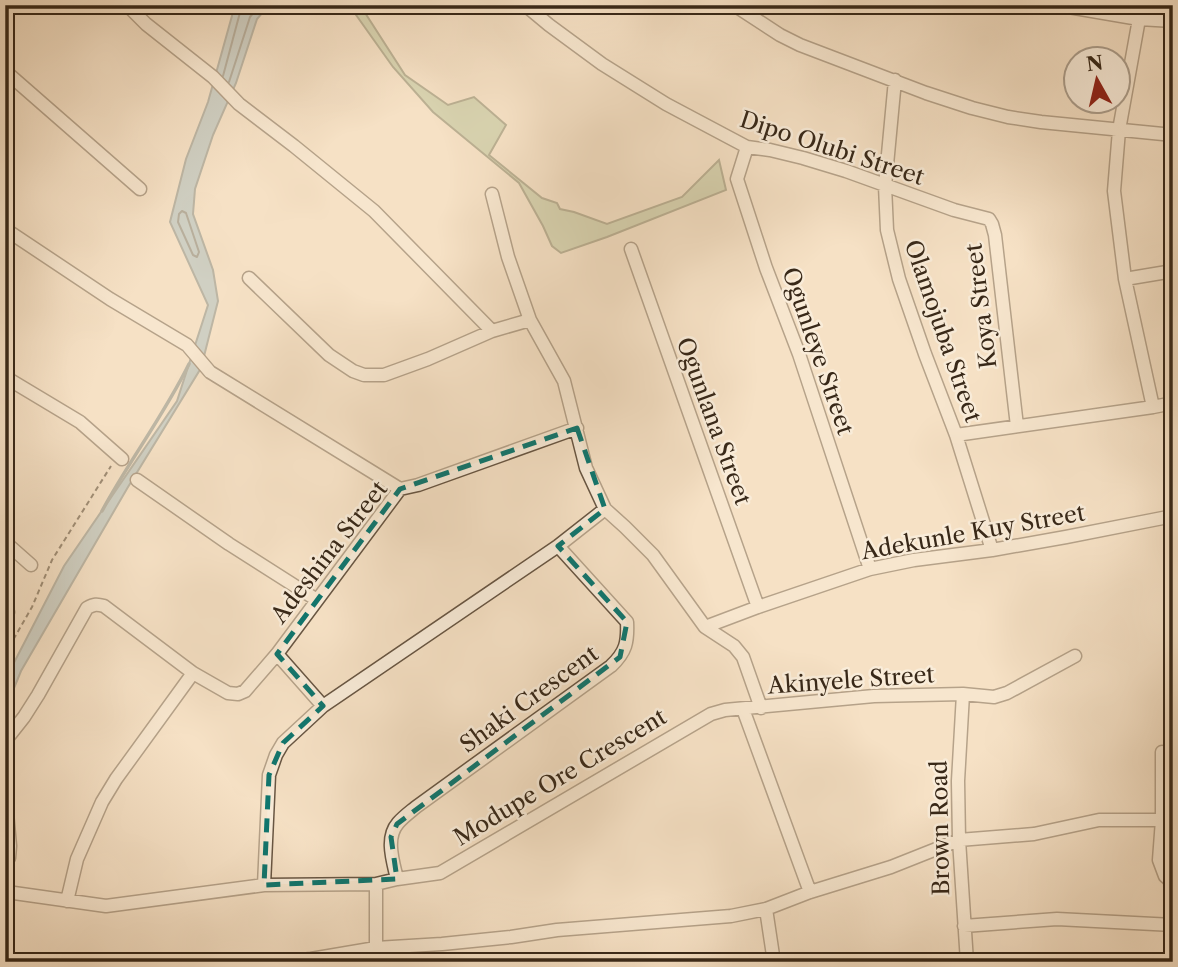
<svg xmlns="http://www.w3.org/2000/svg" width="1178" height="967" viewBox="0 0 1178 967" font-family="'Libre Caslon Text',serif">
  <rect width="100%" height="100%" fill="#f6e1c5"/>
  <filter id="stains"><feTurbulence type="fractalNoise" baseFrequency=".00286" numOctaves="4"/><feColorMatrix values="0 0 0 0 .2 0 0 0 0 .09 0 0 0 0 .02 0 0 0 .5 -.17"/></filter>
  <radialGradient id="worn" r=".72"><stop offset=".6" stop-color="#630" stop-opacity="0"/><stop offset="1" stop-color="#630" stop-opacity=".3"/></radialGradient>
  <path fill="#b6c49a" stroke="#777659" stroke-width="2" d="M 349,5 L 360,5 L 405,75 L 448,105 L 474,97 L 506,125 L 489,155 L 542,198 L 557,203 L 560,209 L 574,212 L 607,224 L 682,197 L 719,160 L 726,190 L 607,237 L 561,253 L 552,246 L 543,226 L 519,183 L 433,112 L 393,67 Z"/>
  <path fill="#a3bac0" stroke="#78807d" stroke-width="2" d="M 235,5 L 269,5 L 257,19 L 236,83 L 213,135 L 195,189 L 193,214 L 213,270 L 218,301 L 201,368 L 128,487 L 21,671 L 5,710 L 5,680 L 64,566 L 177,401 L 208,305 L 170,222 L 186,159 L 208,102 Z"/>
  <g fill="none" stroke-linecap="round" stroke-linejoin="round">
    <path stroke="#6e716c" stroke-width="2" d="M 223,76 L 242,5
      M 229,82 L 250,17 L 260,5
      M 182,211 L 186,213 L 199,252 L 197,257 L 193,255 L 178,222 L 179,214 Z"/>
    <path stroke="#78807d" stroke-width="3.5" d="M 102,511 C 129,461 164,415 189,364"/>
    <defs>
      <path id="street" d="M 127,5 L 146,24 L 213,77 L 239,104 L 294,146 L 374,211 L 492,331
        M 525,5 L 549,25 L 602,64 L 666,104 L 747,147 L 770,150 L 803,158 L 846,171 L 954,210 L 989,219 L 992,224 L 995,235 L 1017,426
        M 734,5 L 780,35 L 800,45 L 926,93 L 972,108 L 1008,117 L 1041,122 L 1173,135
        M 1057,5 L 1139,19 L 1173,21
        M 1139,19 L 1119,130 L 1114,191 L 1125,279 L 1153,407
        M 5,71 L 140,189
        M 895,80 L 885,186 L 887,230 L 899,279 L 925,354 L 956,435 L 992,550
        M 747,147 L 737,179 L 766,268 L 799,354 L 870,569
        M 492,194 L 508,257 L 530,320 L 564,381 L 586,468 L 605,509 L 625,527 L 653,555 L 705,627 L 734,646 L 743,657 L 761,708
        M 5,229 L 110,299 L 187,345 L 210,372 L 400,489
        M 631,249 L 758,607
        M 249,278 L 329,355 L 353,371 L 364,375 L 384,375 L 428,359 L 492,331 L 530,320
        M 1125,279 L 1173,271
        M 5,377 L 80,422 L 122,459
        M 956,435 L 1153,407 L 1173,403
        M 137,480 L 229,544 L 317,600
        M 5,542 L 31,565
        M 5,611 L 8,612
        M 705,627 L 758,607 L 870,569 L 914,560 L 992,550 L 1066,537 L 1173,516
        M 277,654 L 323,706
        M 963,694 L 958,781 L 959,840 L 967,962
        M 743,709 L 810,892
        M 5,741 L 24,717 L 38,695 L 87,608 C 94,604 97,604 104,606 L 193,673 L 228,693 L 238,694 L 245,691 L 277,654 L 400,489 L 418,485 L 577,428
        M 1162,752 L 1162,820 L 1159,860 L 1165,876 L 1173,883
        M 5,791 L 10,846 L 9,858
        M 397,879 C 393,861 385,838 398,823 C 403,817 410,812 416,807 L 611,666 C 626,652 628,642 627,622 L 558,546
        M 376,884 L 376,948
        M 264,885 L 269,775 L 276,755 L 283,743 L 323,706 L 558,546 L 605,509
        M 14,893 L 106,906 L 264,885 L 376,884 L 397,879 L 440,873 L 711,714 L 725,710 L 874,696 L 963,694 L 994,697 L 1007,693 L 1075,656
        M 67,901 L 77,859 L 102,802 L 116,779 L 193,673
        M 766,909 L 774,962
        M 964,926 L 1057,919 L 1173,925
        M 282,962 L 311,959 L 376,948 L 442,944 L 511,937 L 557,930 L 731,916 L 766,909 L 810,892 L 891,867 L 959,840 L 1034,834 L 1099,820 L 1162,820"/>
    </defs>
    <use href="#street" stroke="#685643" stroke-width="15"/>
    <path stroke="#382818" stroke-width="2" stroke-dasharray="5 3.5" stroke-linecap="butt" d="M 5,654 L 32,607 L 52,560 L 111,466
      M 5,884 L 8,869"/>
    <use href="#street" stroke="#f9ecd9" stroke-width="12"/>
  </g>
  <path d="M0 0H1178V967H0ZM 577,428 L 605,509 L 558,546 L 627,622 L 620,657 L 397,824 L 391,837 L 397,879 L 264,885 L 269,775 L 283,743 L 323,706 L 277,654 L 400,489 Z" fill="#f6e1c5" fill-opacity=".55" fill-rule="evenodd"/>
  <path fill="none" stroke="#0f766e" stroke-width="5" stroke-dasharray="14 9" stroke-linejoin="round" d="M 577,428 L 605,509 L 558,546 L 627,622 L 620,657 L 397,824 L 391,837 L 397,879 L 264,885 L 269,775 L 283,743 L 323,706 L 277,654 L 400,489 Z"/>
  <g text-anchor="middle" dominant-baseline="central" stroke-width="5" stroke-linejoin="round" paint-order="stroke">
    <g font-size="23" fill="#382818" stroke="#f9ecd9">
      <text transform="translate(832 148) rotate(18)">Dipo Olubi Street</text>
      <text transform="translate(981 306) rotate(-97)">Koya Street</text>
      <text transform="translate(943 331) rotate(71)">Olamojuba Street</text>
      <text transform="translate(818 351) rotate(71)">Ogunleye Street</text>
      <text transform="translate(714 421) rotate(70)">Ogunlana Street</text>
      <text transform="translate(973 532) rotate(-10)">Adekunle Kuy Street</text>
      <text transform="translate(329 552) rotate(-52)">Adeshina Street</text>
      <text transform="translate(851 680) rotate(-4)">Akinyele Street</text>
      <text transform="translate(529 699) rotate(-36)">Shaki Crescent</text>
      <text transform="translate(560 777) rotate(-31)">Modupe Ore Crescent</text>
      <text transform="translate(940 828) rotate(-91)">Brown Road</text>
    </g>
  </g>
  <rect width="1178" height="967" fill="none" stroke="#f6e1c5" stroke-width="28"/>
  <rect x="7" y="7" width="1164" height="953" fill="none" stroke="#382818" stroke-width="3.5"/>
  <rect x="14" y="14" width="1150" height="939" fill="none" stroke="#382818" stroke-width="2"/>
  <g transform="translate(1097 80) rotate(352)"><circle r="33" fill="#f9ecd9" stroke="#ac9e8c" stroke-width="2"/>
  <path d="M0-5L12 26L0 18L-12 26Z" fill="#8f2418"/>
  <text y="-10" font-size="19" font-weight="bold" text-anchor="middle" fill="#382818">N</text>
  </g>
  <rect width="100%" height="100%" filter="url(#stains)"/>
  <rect width="100%" height="100%" fill="url(#worn)"/>
</svg>
